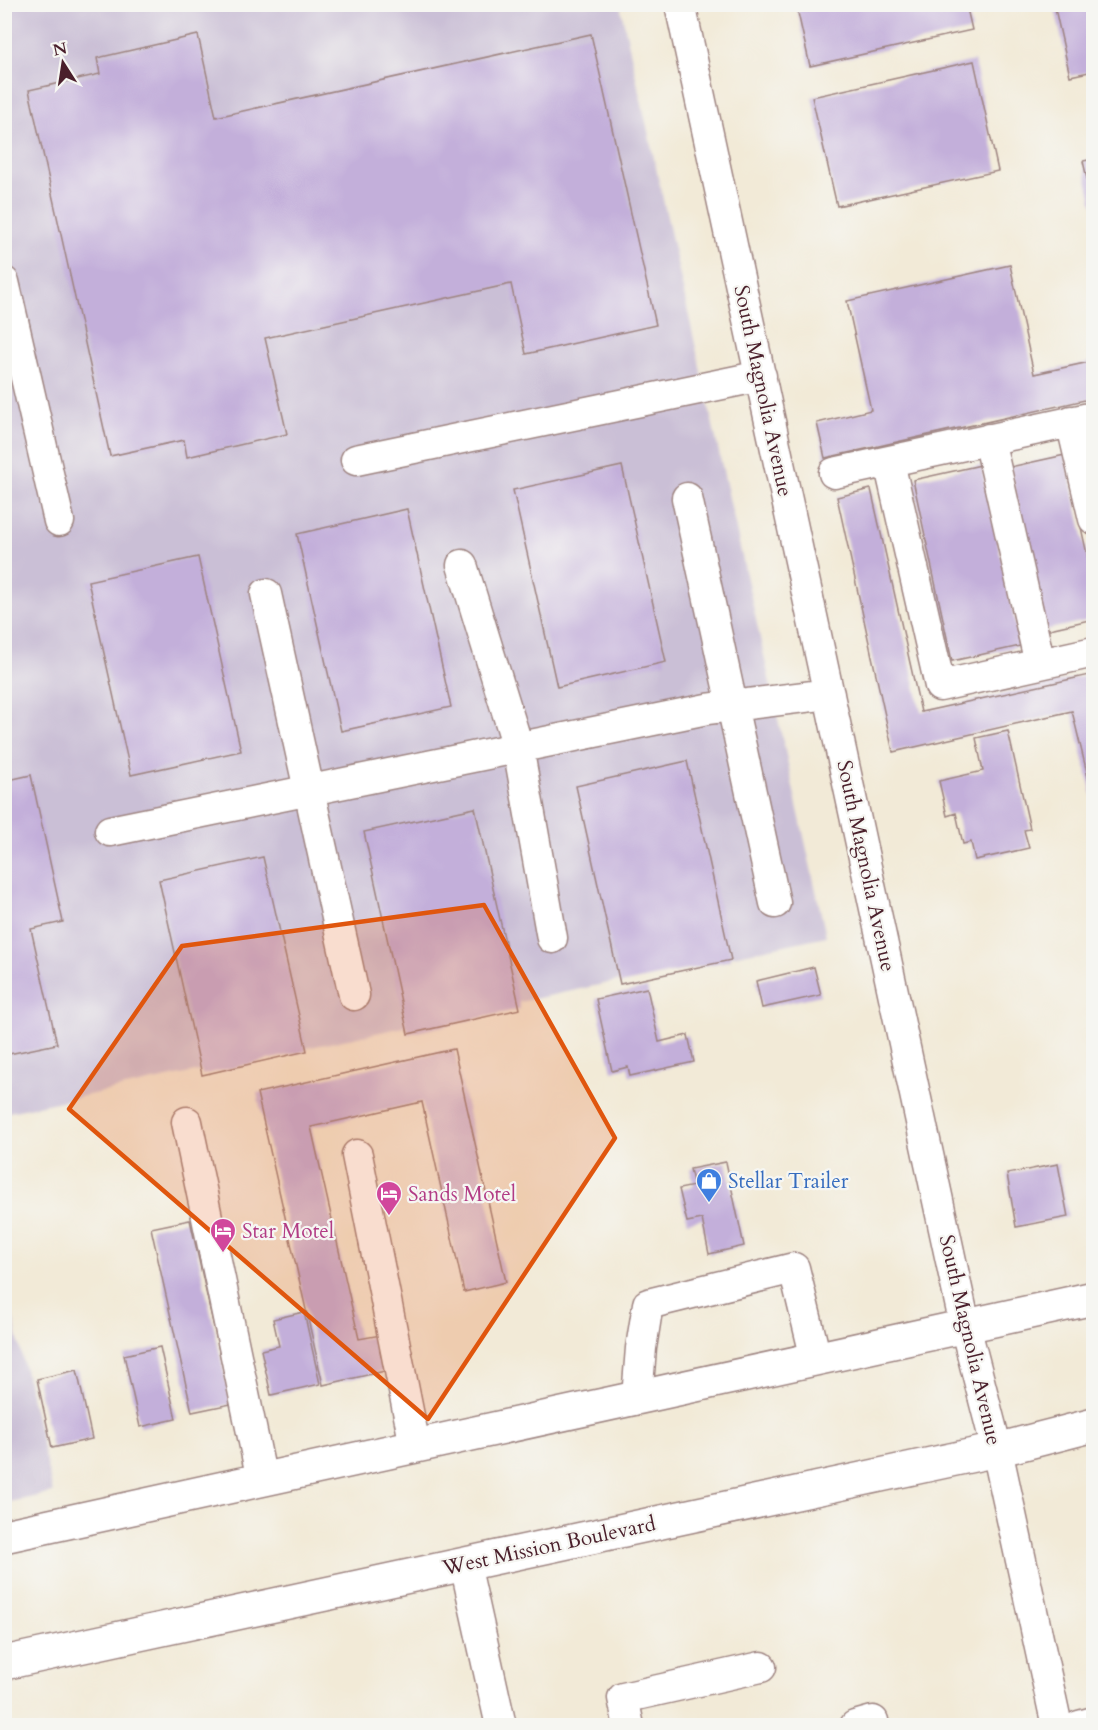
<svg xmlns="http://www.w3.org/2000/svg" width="1098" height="1730" viewBox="0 0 1098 1730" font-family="Cardo,serif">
  <rect width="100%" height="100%" fill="#f6f6f2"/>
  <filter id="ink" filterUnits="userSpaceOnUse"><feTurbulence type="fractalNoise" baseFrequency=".0167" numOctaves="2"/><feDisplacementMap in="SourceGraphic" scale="12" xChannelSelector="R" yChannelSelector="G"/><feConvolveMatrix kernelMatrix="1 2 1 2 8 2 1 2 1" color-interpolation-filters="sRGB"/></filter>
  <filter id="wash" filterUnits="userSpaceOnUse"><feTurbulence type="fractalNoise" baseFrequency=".008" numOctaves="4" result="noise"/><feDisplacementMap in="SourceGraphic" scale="24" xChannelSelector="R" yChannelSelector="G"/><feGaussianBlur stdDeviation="1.35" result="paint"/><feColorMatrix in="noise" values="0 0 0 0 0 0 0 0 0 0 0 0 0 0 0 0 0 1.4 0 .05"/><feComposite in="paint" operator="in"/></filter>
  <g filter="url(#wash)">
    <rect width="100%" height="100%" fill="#f2ead7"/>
    <path fill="#cabfd6" d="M 4,5 L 620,5 L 826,936 L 5,1113 Z
      M 4,1277 L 53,1493 L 5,1503 L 4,1503 Z"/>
    <g id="blocks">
      <path fill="#c3afda" d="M 796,4 L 966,4 L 972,30 L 810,66 Z
        M 1054,4 L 1094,4 L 1094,71 L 1070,76 Z
        M 591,34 L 656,325 L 526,354 L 511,284 L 265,338 L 287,434 L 187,457 L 184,440 L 110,456 L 29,90 L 100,74 L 97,58 L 198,35 L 216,117 Z
        M 974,61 L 998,171 L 837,206 L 812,97 Z
        M 1094,159 L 1094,205 L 1093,205 L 1083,161 Z
        M 1010,265 L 1034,374 L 1094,361 L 1094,398 L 825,458 L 817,423 L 871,410 L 847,301 Z
        M 1065,455 L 1094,586 L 1094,619 L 1045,630 L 1010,467 Z
        M 981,465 L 1020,646 L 952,661 L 913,480 Z
        M 622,466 L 666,662 L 557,687 L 513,490 Z
        M 871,489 L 921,712 L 1094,674 L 1094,802 L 1072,711 L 893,752 L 837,497 Z
        M 407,509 L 451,707 L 341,731 L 297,534 Z
        M 198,557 L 241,751 L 131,775 L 88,581 Z
        M 1008,731 L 1030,829 L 1024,830 L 1029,848 L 975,860 L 971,842 L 963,844 L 956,813 L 947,816 L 939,781 L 983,771 L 976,738 Z
        M 687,761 L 731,960 L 620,984 L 576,786 Z
        M 31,775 L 63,922 L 31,929 L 57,1044 L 4,1055 L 4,781 Z
        M 475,808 L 520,1009 L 408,1034 L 364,832 Z
        M 263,857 L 307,1051 L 202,1075 L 159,880 Z
        M 814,967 L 821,995 L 762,1008 L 756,981 Z
        M 647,988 L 659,1042 L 688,1035 L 694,1062 L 630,1076 L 628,1067 L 612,1071 L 596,999 Z
        M 454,1049 L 506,1282 L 464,1292 L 422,1102 L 311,1127 L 359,1339 L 386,1334 L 394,1369 L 323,1385 L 257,1093 Z
        M 726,1162 L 744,1246 L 709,1254 L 702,1219 L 687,1222 L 679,1189 L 694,1186 L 690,1169 Z
        M 1058,1164 L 1068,1217 L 1016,1227 L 1007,1174 Z
        M 190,1220 L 231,1404 L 192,1412 L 151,1228 Z
        M 304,1312 L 320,1384 L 271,1395 L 261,1350 L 279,1346 L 273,1319 Z
        M 160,1347 L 176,1419 L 140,1427 L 124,1355 Z
        M 77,1370 L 92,1439 L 52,1448 L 37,1379 Z"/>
    </g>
  </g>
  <g filter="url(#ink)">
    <use href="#blocks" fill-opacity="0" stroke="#9e8481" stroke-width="1.5"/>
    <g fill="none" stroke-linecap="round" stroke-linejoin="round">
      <defs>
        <path id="minor" d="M 680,4 L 965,1326 L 997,1450 L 1057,1726
          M 4,282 L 59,521
          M 1071,421 L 1094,519
          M 989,439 L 1040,664
          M 356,460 L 761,376
          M 889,462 L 940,686 L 1094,652
          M 834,473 L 1094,417
          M 687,498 L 775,903
          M 462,565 L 518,747 L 552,938
          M 266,594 L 354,995
          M 110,831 L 707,709 L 829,694
          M 187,1122 L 262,1480
          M 357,1155 L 415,1446
          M 637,1398 L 641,1348 L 648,1304 L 794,1268 L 816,1359
          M 465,1564 L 501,1726
          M 629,1726 L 623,1698 L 761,1667
          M 855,1726 L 873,1721 L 874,1726
          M 1079,1726 L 1094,1722"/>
        <path id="major" d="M 4,1536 L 1094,1298
          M 4,1663 L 997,1450 L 1094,1425"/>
      </defs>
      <use href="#minor" stroke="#9e8481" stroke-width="33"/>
      <use href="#major" stroke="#9e8481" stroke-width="36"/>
      <use href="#minor" stroke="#fff" stroke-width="30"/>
      <use href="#major" stroke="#fff" stroke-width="33"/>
    </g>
  </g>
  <path fill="#e0560e" fill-opacity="0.2" stroke="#e0560e" stroke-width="4.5" stroke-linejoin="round" d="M 484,905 L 615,1138 L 428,1419 L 69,1109 L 182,946 Z"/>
  <defs>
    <symbol id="shop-pin" viewBox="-11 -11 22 30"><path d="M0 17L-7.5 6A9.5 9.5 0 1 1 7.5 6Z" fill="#3f7fe0" stroke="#f6f6f2"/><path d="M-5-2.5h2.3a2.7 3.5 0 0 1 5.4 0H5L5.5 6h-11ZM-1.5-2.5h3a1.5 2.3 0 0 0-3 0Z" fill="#fff"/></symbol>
    <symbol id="hotel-pin" viewBox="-11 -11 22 30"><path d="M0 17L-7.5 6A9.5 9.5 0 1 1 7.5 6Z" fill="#d1479c" stroke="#f6f6f2"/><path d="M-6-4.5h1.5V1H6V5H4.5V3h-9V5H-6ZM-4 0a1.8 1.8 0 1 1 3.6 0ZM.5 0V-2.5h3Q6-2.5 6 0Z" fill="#fff"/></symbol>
  </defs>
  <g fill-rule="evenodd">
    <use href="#shop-pin" x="694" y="1166" width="30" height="40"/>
    <use href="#hotel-pin" x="374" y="1179" width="30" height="40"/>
    <use href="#hotel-pin" x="208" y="1216" width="30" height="40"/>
  </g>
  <g text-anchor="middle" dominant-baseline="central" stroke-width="4.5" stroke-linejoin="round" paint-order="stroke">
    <g font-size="21" fill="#4a1f2b" stroke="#f6f6f2">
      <text transform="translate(763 391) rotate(78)">South Magnolia Avenue</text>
      <text transform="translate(866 866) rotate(78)">South Magnolia Avenue</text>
      <text transform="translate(970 1340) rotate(77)">South Magnolia Avenue</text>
      <text transform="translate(549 1546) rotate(-12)">West Mission Boulevard</text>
    </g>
    <g font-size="21" fill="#366cbe" stroke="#f6f6f2" text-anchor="start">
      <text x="728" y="1181">Stellar Trailer</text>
    </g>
    <g font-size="21" fill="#b23c85" stroke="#f6f6f2" text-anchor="start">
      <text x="408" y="1194">Sands Motel</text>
      <text x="242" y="1231">Star Motel</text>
    </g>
  </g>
  <rect width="1098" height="1730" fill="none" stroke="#f6f6f2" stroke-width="24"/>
  <g transform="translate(63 63) rotate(348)" stroke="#f6f6f2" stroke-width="4.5" paint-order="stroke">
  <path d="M0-4.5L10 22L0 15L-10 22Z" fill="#4a1f2b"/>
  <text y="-9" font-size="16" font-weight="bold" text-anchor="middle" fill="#4a1f2b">N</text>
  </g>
</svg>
